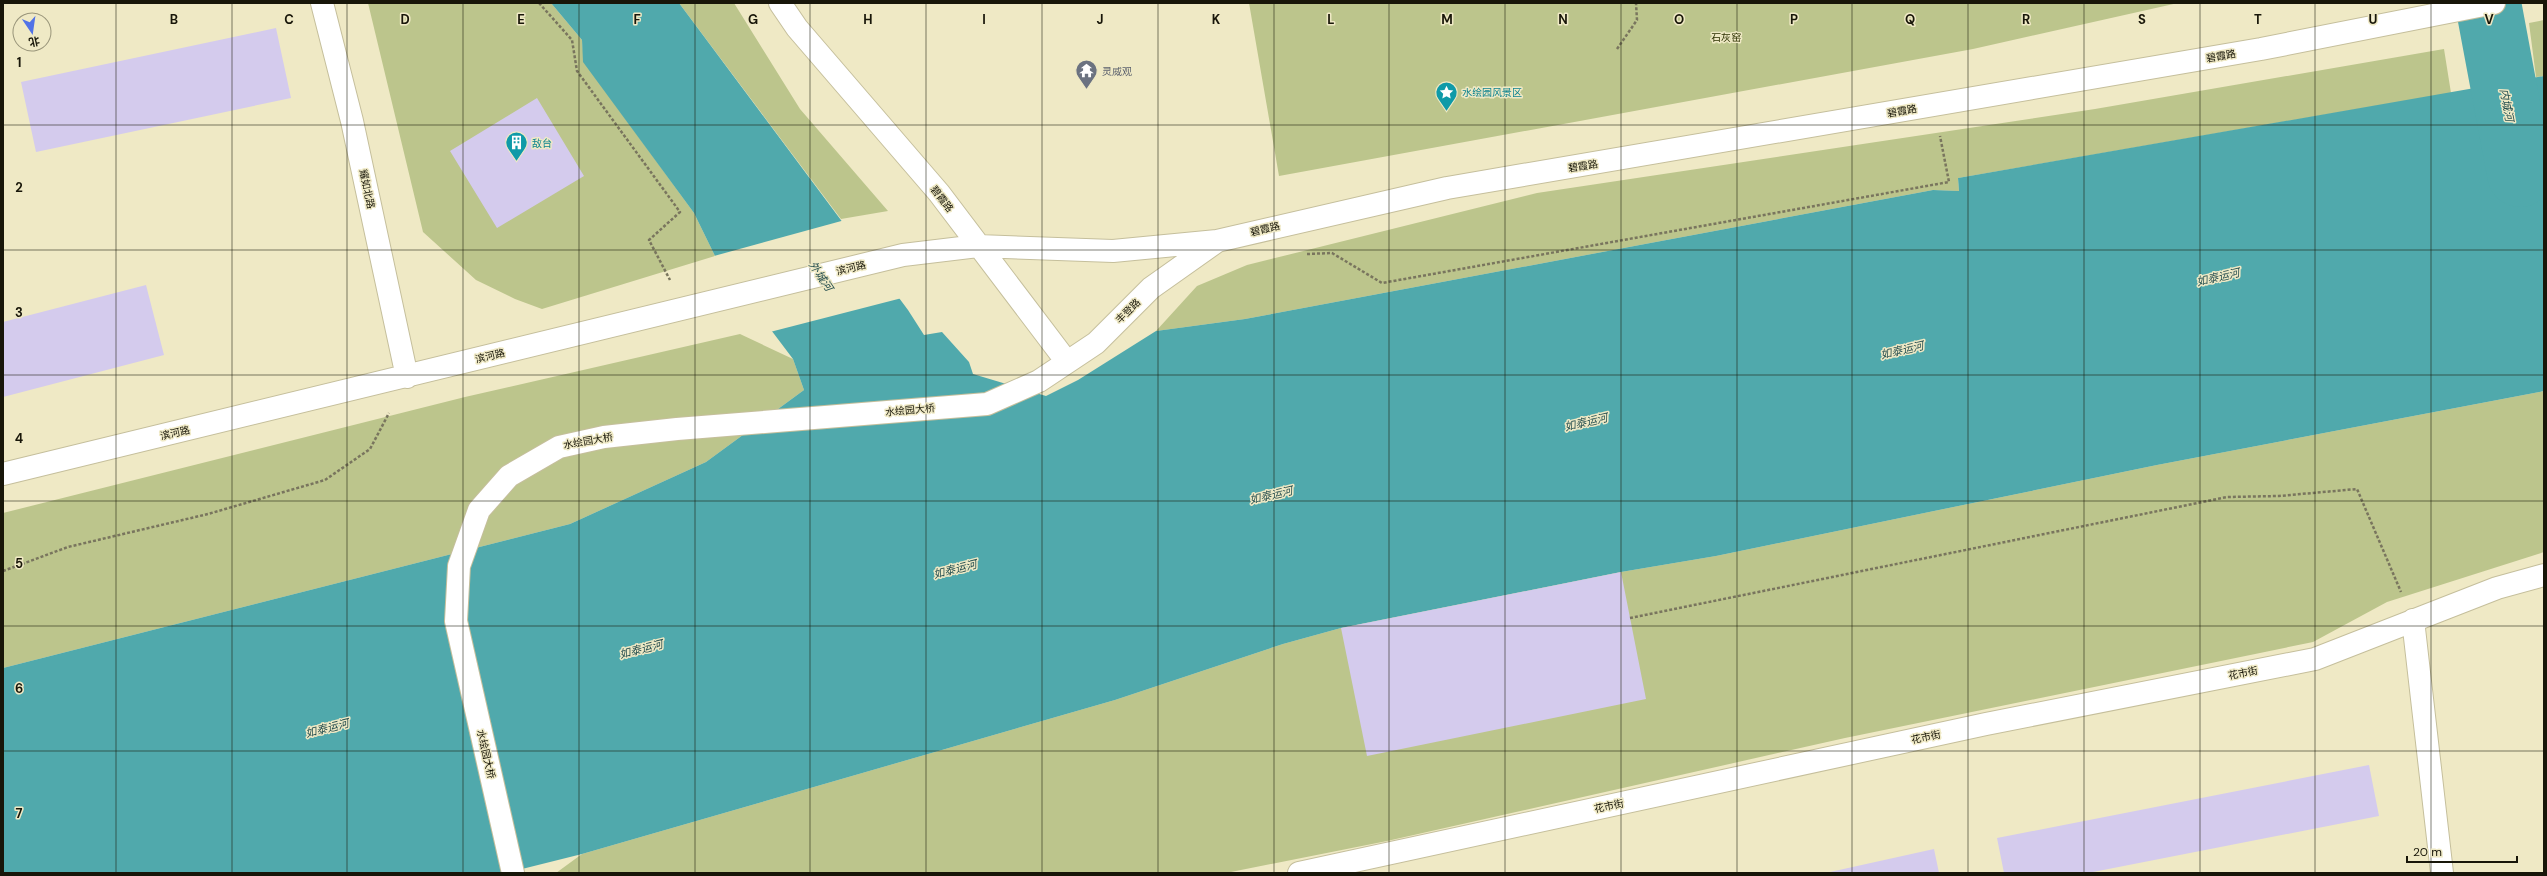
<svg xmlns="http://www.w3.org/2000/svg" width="2547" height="876" viewBox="0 0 2547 876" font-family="'DM Sans','Noto Sans SC',sans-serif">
  <rect width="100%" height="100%" fill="#efe9c5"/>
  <path fill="#bcc58c" d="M 368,3 L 551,3 L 582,40 L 584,62 L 694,213 L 715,256 L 542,309 L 515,299 L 476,280 L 423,232 Z
    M 679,3 L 734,3 L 800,109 L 888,211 L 841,219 Z
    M 1249,3 L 2178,3 L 1973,49 L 1279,176 Z
    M 2544,20 L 2544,76 L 2536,77 L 2529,23 Z
    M 2444,49 L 2451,93 L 1958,178 L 1959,191 L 1933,190 L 1245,319 L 1156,331 L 1197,286 L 1247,265 L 1537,193 L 2095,109 Z
    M 740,334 L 793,359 L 804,390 L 706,462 L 570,524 L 3,668 L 3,513 L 465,397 Z
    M 2544,391 L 2544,552 L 2387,602 L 2313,642 L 1845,738 L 1387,841 L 1226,873 L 556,873 L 582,854 L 1115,700 L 1283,644 L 1341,628 L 1621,572 L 1716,556 L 2157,465 Z"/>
  <path fill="#50a9ac" d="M 551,3 L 679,3 L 908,310 L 924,335 L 942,332 L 969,362 L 973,374 L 1046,396 L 1078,380 L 1156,331 L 1245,319 L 1933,190 L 1959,191 L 1958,178 L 2544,76 L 2544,391 L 2157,465 L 1716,556 L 1621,572 L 1341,628 L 1283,644 L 1115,700 L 582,854 L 506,873 L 3,873 L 3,668 L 570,524 L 706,462 L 804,390 L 793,359 L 715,256 L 694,213 L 583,62 L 582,40 Z"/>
  <path fill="#efe9c5" d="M 845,220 L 902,298 L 770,332 L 714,256 Z"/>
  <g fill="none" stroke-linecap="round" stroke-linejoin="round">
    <path stroke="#50a9ac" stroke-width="66" d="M 2488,3 L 2520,174"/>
  </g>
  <path fill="#d4cbed" d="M 276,28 L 291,98 L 36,152 L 21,82 Z
    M 537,98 L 584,176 L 497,228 L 450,151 Z
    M 146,285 L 164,355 L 3,397 L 3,322 Z
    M 1621,572 L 1646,699 L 1367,756 L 1341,628 Z
    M 2369,765 L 2379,816 L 2088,873 L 2004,873 L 1997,838 Z
    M 1934,849 L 1939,873 L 1830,873 L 1830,872 Z"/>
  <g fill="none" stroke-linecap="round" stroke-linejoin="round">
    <defs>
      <path id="minor" d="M 322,3 L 352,121 L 407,377
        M 780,3 L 797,28 L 939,193 L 1067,362
        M 3,474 L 903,255 L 978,246 L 1113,251 L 1217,241 L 1447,188 L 2261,49 L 2494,3
        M 2413,620 L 2442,873
        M 513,873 L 456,621 L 459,566 L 479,510 L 509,476 L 559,447 L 604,437 L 677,429 L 987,404 L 1039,381 L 1096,343 L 1151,288 L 1216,242
        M 1299,873 L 1986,724 L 2315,659 L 2497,588 L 2544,575"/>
    </defs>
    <use href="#minor" stroke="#c5bf9c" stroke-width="24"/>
    <path stroke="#79755e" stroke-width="2.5" stroke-dasharray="3 2" stroke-linecap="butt" d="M 539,3 L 572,40 L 577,71 L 680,212 L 649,240 L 670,280
      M 1617,49 L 1637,20 L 1636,3
      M 1307,254 L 1332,253 L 1382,283 L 1949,182 L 1940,136
      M 3,571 L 68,547 L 208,514 L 325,480 L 370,449 L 389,413
      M 1630,618 L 2227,497 L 2279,496 L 2357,489 L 2401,592"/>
    <use href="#minor" stroke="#fff" stroke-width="22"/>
  </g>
  <path fill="none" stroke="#181609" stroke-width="1" stroke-opacity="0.55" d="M 116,3 L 116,873M 232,3 L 232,873M 347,3 L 347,873M 463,3 L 463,873M 579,3 L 579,873M 695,3 L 695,873M 810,3 L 810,873M 926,3 L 926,873M 1042,3 L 1042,873M 1158,3 L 1158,873M 1274,3 L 1274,873M 1389,3 L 1389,873M 1505,3 L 1505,873M 1621,3 L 1621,873M 1737,3 L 1737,873M 1852,3 L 1852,873M 1968,3 L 1968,873M 2084,3 L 2084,873M 2200,3 L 2200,873M 2315,3 L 2315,873M 2431,3 L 2431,873M 3,125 L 2544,125M 3,250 L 2544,250M 3,375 L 2544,375M 3,501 L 2544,501M 3,626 L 2544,626M 3,751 L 2544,751"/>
  <defs>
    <symbol id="temple-pin" viewBox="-11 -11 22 30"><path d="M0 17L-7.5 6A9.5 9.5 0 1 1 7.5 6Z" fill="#6b7280" stroke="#efe9c5"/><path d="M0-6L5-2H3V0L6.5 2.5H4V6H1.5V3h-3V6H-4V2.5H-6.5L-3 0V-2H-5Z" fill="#fff"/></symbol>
    <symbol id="sight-pin" viewBox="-11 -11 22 30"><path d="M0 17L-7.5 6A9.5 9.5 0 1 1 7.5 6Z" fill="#0f9aa8" stroke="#efe9c5"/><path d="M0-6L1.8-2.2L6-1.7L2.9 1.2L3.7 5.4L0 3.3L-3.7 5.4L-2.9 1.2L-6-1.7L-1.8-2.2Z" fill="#fff"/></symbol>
    <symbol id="building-pin" viewBox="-11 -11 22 30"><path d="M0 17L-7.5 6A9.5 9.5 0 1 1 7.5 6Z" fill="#0f9aa8" stroke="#efe9c5"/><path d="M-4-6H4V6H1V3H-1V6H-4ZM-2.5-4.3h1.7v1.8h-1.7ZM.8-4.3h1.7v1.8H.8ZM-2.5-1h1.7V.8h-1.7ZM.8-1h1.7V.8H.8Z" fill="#fff"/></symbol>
  </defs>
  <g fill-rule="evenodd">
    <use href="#temple-pin" x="1074" y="58" width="25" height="34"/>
    <use href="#sight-pin" x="1434" y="80" width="25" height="34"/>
    <use href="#building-pin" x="504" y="130" width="25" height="34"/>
  </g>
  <g text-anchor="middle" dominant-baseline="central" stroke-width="3" stroke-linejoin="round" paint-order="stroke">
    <g font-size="10" fill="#2c3100" stroke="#efe9c5">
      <text x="1726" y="37">石灰窑</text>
    </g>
    <g font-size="10" fill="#181609" stroke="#efe9c5">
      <text transform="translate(2221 56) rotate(-10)">碧霞路</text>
      <text transform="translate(1902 111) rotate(-10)">碧霞路</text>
      <text transform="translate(1583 166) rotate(-9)">碧霞路</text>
      <text transform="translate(367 189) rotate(78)">耀如北路</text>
      <text transform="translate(942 199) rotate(52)">碧霞路</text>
      <text transform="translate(1265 229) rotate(-14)">碧霞路</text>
      <text transform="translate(851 268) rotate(-14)">滨河路</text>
      <text transform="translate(1128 311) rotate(-45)">丰登路</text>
      <text transform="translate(490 356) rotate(-14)">滨河路</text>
      <text transform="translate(910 410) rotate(-5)">水绘园大桥</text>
      <text transform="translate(175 433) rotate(-13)">滨河路</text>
      <text transform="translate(588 441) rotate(-10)">水绘园大桥</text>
      <text transform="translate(2243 673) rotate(-11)">花市街</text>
      <text transform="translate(1926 737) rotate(-12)">花市街</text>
      <text transform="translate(486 754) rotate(77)">水绘园大桥</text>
      <text transform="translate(1609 806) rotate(-12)">花市街</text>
    </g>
    <g font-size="10" fill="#5b616d" stroke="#efe9c5" text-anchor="start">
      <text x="1102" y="71">灵威观</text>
    </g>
    <g font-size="10" fill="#0d838f" stroke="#efe9c5" text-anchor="start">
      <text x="1462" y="92">水绘园风景区</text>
      <text x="532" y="143">敌台</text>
    </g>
    <g font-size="11" font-style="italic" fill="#254e4f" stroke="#efe9c5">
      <text transform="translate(2507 105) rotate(79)">内城河</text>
      <text transform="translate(821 276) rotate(56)">外城河</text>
      <text transform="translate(2218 277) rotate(-13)">如泰运河</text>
      <text transform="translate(1902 350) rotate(-13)">如泰运河</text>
      <text transform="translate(1586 422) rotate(-13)">如泰运河</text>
      <text transform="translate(1271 495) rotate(-13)">如泰运河</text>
      <text transform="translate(955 569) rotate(-14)">如泰运河</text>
      <text transform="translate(641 649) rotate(-14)">如泰运河</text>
      <text transform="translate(327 728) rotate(-14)">如泰运河</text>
    </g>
  </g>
  <g font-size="13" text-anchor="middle" font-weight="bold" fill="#181609" stroke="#efe9c5" stroke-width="3" stroke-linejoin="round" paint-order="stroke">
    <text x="174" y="24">B</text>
    <text x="289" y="24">C</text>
    <text x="405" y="24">D</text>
    <text x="521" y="24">E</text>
    <text x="637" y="24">F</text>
    <text x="753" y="24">G</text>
    <text x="868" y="24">H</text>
    <text x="984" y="24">I</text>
    <text x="1100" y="24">J</text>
    <text x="1216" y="24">K</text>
    <text x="1331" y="24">L</text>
    <text x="1447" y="24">M</text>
    <text x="1563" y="24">N</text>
    <text x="1679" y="24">O</text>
    <text x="1794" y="24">P</text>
    <text x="1910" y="24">Q</text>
    <text x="2026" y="24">R</text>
    <text x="2142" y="24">S</text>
    <text x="2258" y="24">T</text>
    <text x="2373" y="24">U</text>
    <text x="2489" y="24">V</text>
    <text x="19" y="67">1</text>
    <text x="19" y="192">2</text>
    <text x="19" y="317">3</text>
    <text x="19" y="443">4</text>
    <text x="19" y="568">5</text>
    <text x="19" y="693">6</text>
    <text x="19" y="818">7</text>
  </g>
  <rect width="2547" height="876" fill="none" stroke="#181609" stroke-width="8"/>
  <g transform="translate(32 32) rotate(167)"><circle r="19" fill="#efe9c5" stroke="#99957a"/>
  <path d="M0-3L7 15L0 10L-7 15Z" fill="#5172e7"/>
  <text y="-6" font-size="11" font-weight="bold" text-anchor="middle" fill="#181609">北</text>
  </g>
  <path d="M2407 856v6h110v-6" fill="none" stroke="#181609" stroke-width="2"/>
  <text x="2413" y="856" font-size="12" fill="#181609" stroke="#efe9c5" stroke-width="3" paint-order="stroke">20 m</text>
</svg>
